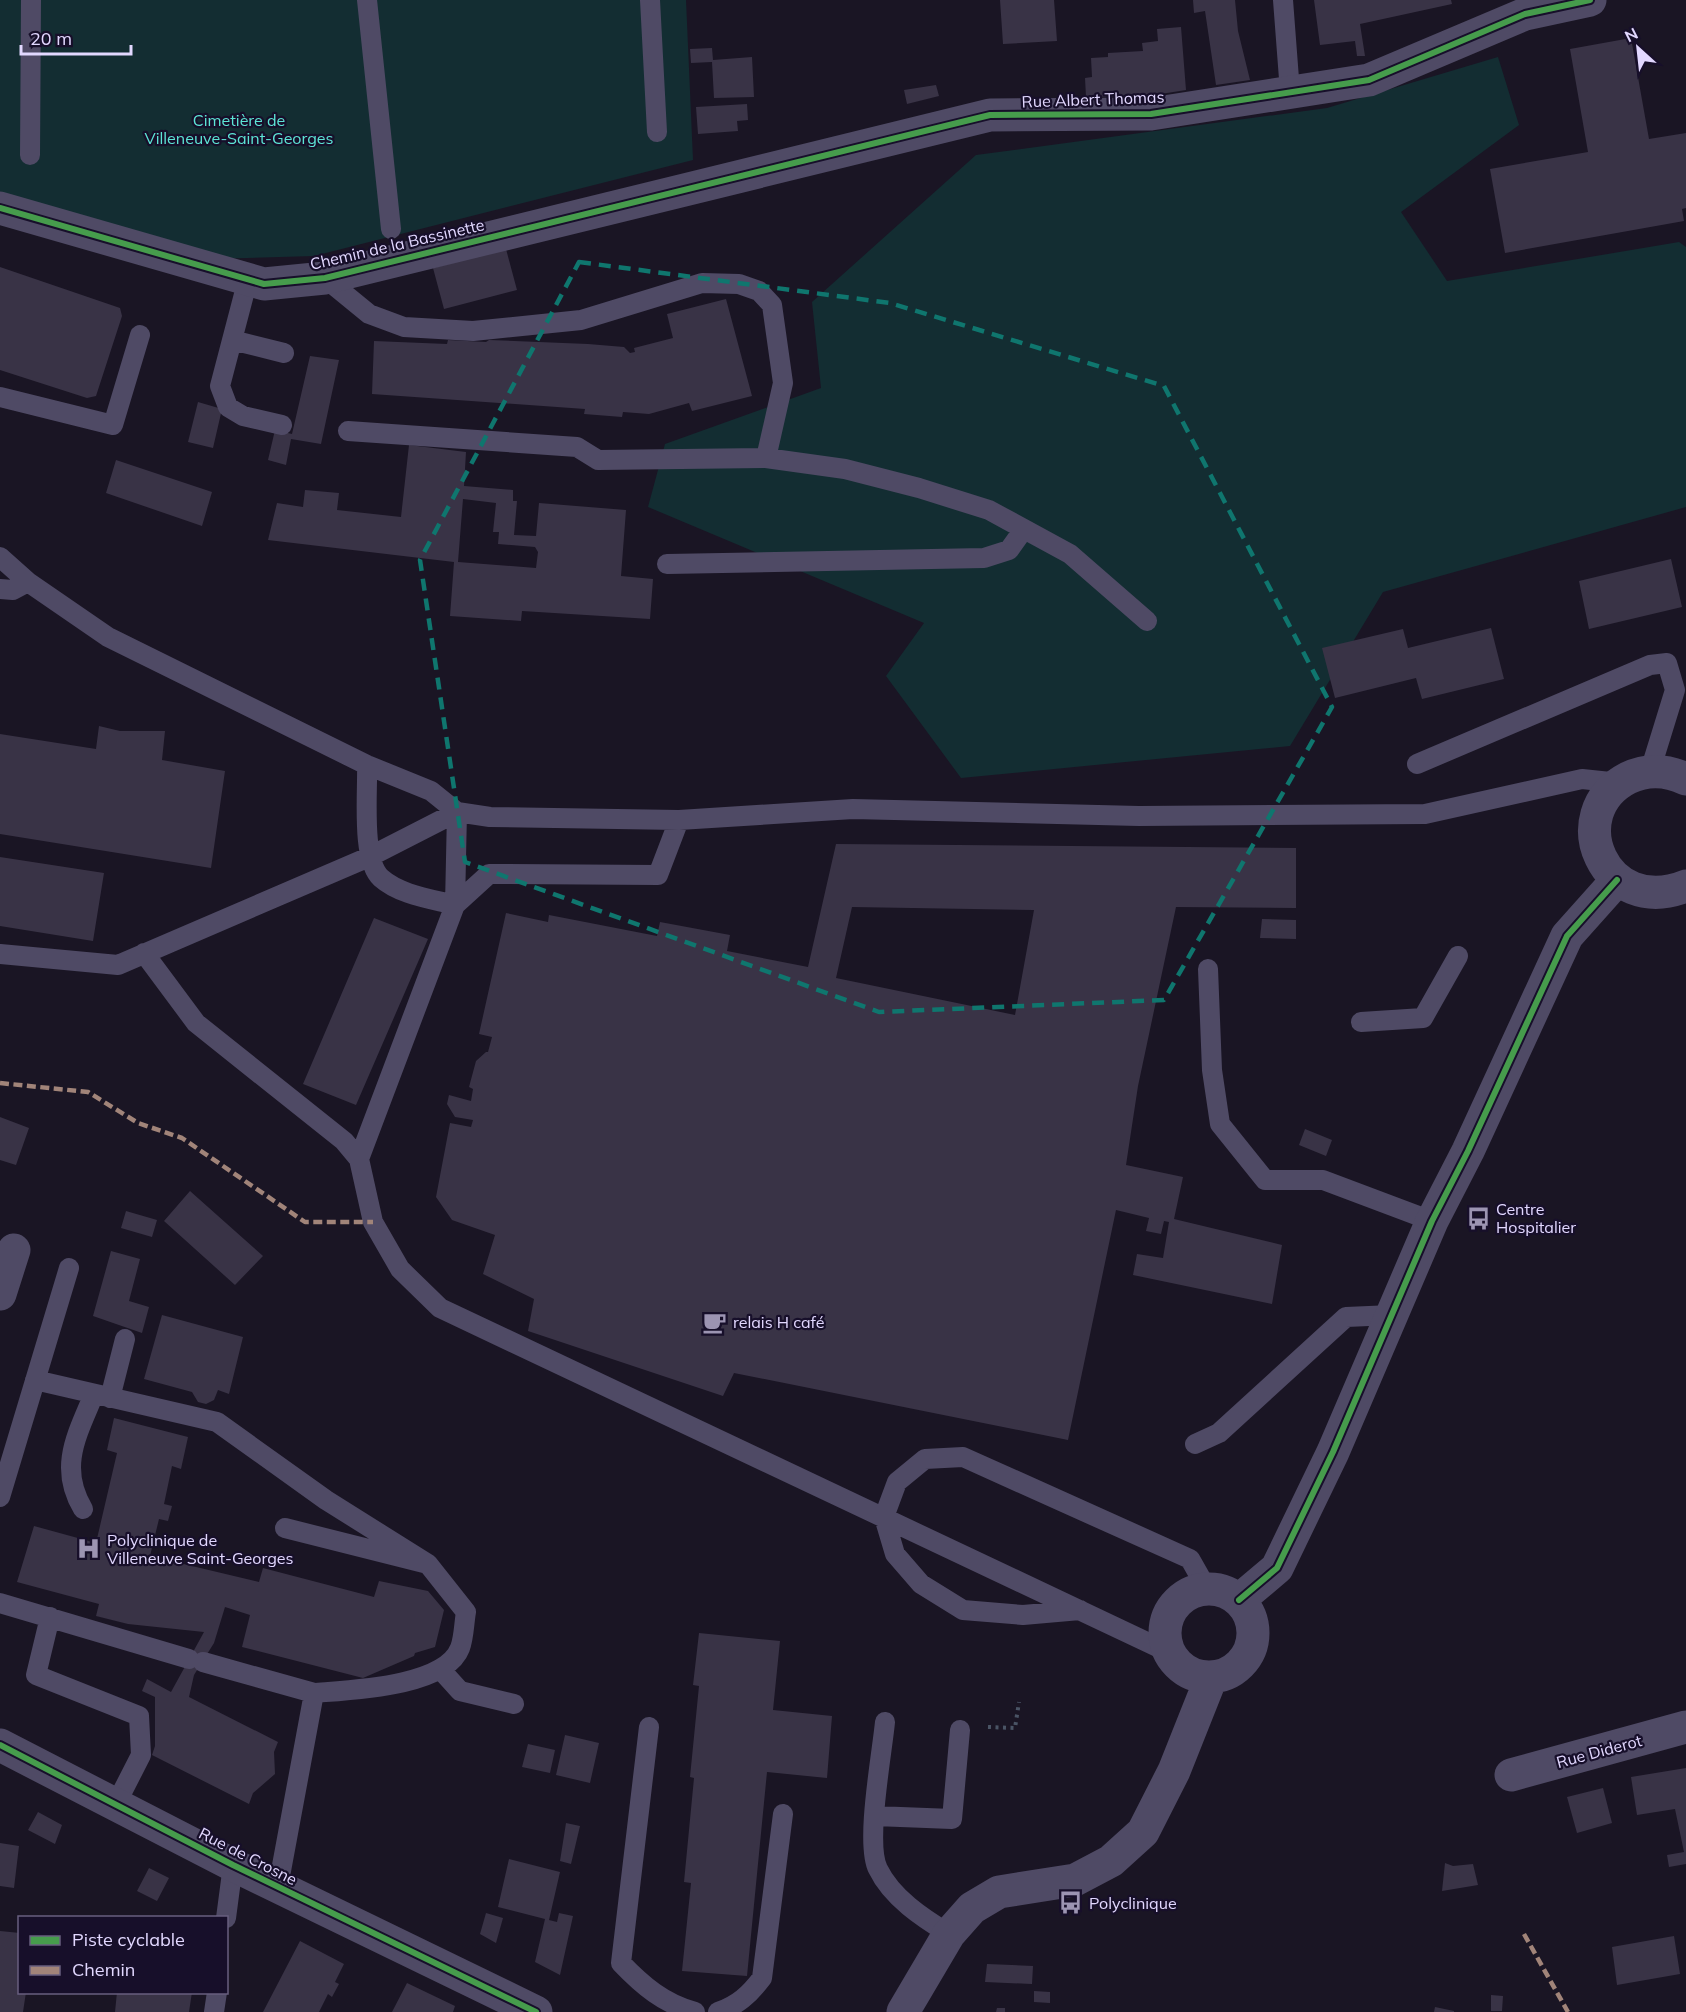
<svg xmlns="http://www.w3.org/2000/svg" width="1686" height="2012" viewBox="0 0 1686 2012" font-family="Mulish,sans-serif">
  <rect width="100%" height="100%" fill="#1a1524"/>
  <path fill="#132d32" d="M 0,0 L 686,0 L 693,160 L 314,256 L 208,259 L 0,193 Z
    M 1498,57 L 1519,125 L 1401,212 L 1447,281 L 1679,242 L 1686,247 L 1686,507 L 1383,592 L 1290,746 L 961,778 L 886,676 L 924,623 L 648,507 L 665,444 L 821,388 L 812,302 L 976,155 L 1327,108 Z"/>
  <path fill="#393346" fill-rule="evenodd" d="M 1000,0 L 1054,0 L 1057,41 L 1003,44 Z
    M 1193,0 L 1235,0 L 1238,31 L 1250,80 L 1216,85 L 1205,11 L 1194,13 Z
    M 1314,0 L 1451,0 L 1452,4 L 1360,24 L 1365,56 L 1357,56 L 1355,41 L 1320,45 Z
    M 1181,27 L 1186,90 L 1148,96 L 1086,97 L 1085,78 L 1092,77 L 1091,58 L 1108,57 L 1108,53 L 1143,51 L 1142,43 L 1158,41 L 1157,29 Z
    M 1631,38 L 1649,139 L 1686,133 L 1686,208 L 1682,209 L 1684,221 L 1505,253 L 1490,169 L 1588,152 L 1570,49 Z
    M 712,48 L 713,60 L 752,57 L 754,97 L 714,98 L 712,62 L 691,63 L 690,49 Z
    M 936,85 L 939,96 L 907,104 L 904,90 Z
    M 747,104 L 748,120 L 737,121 L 738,131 L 698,134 L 696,107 Z
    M 506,249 L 517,290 L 444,309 L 433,268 Z
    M 0,267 L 120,308 L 122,316 L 96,396 L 87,398 L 0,370 Z
    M 726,299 L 752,396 L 692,411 L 689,403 L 649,414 L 623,412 L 622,417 L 584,414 L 585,409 L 372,394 L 374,341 L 447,344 L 448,340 L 486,342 L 489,340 L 588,344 L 624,347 L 630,353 L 635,352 L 634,348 L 673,338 L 667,314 Z
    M 310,356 L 339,360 L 321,444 L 291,439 L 286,465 L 268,460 L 275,430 L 292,434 Z
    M 198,402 L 222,409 L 213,448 L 188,442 Z
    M 409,445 L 466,452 L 464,486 L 513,490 L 513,501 L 517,501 L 514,535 L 536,536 L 539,503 L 626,510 L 621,576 L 653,579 L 650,619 L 522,611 L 521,621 L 450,616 L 454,562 L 268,540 L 277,503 L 303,507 L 305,490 L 339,493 L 337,510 L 401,517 ZM 463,499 L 496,503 L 493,532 L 499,532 L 498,544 L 535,547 L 538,552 L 536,568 L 458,562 Z
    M 116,460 L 212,492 L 202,526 L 106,493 Z
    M 1671,559 L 1682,607 L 1589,629 L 1579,581 Z
    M 1491,628 L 1504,679 L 1422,699 L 1416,678 L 1335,698 L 1322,648 L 1403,629 L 1408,648 Z
    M 99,726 L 120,731 L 165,731 L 162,760 L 225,771 L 211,868 L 0,834 L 0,734 L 96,749 Z
    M 836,844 L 1296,848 L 1296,908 L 1176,907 L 1138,1086 L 1126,1165 L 1183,1177 L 1174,1219 L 1282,1245 L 1272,1304 L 1133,1275 L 1137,1254 L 1163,1258 L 1169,1222 L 1164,1221 L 1161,1234 L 1146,1231 L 1149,1218 L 1116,1210 L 1068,1440 L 734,1373 L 723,1396 L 528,1331 L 534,1299 L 483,1274 L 495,1235 L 452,1220 L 436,1197 L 450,1123 L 471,1127 L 473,1120 L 455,1117 L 447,1104 L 449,1095 L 471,1101 L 473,1089 L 469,1087 L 476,1061 L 486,1052 L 488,1052 L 492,1037 L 479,1034 L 506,913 L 548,922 L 549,915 L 657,936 L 660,922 L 730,935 L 727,951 L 808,967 ZM 852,907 L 1034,910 L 1015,1015 L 836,978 Z
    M 0,857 L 104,873 L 93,941 L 0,926 Z
    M 374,918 L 428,939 L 356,1105 L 303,1084 Z
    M 1262,919 L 1296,920 L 1296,939 L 1260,938 Z
    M 0,1117 L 29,1128 L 16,1165 L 0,1160 Z
    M 1305,1129 L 1332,1140 L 1326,1156 L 1299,1145 Z
    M 190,1191 L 263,1256 L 235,1285 L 164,1221 Z
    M 126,1211 L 157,1220 L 152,1237 L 121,1228 Z
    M 111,1251 L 140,1259 L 129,1301 L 149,1307 L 142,1333 L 93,1316 Z
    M 162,1315 L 243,1337 L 229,1394 L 218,1390 L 214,1400 L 206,1404 L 198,1402 L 192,1392 L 144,1379 Z
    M 114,1418 L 188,1437 L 181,1469 L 172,1466 L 164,1504 L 172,1506 L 168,1521 L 159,1519 L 150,1556 L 259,1582 L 263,1568 L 374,1597 L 379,1581 L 428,1591 L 444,1610 L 435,1647 L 415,1653 L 414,1656 L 363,1678 L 242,1647 L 250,1615 L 225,1607 L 214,1643 L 194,1675 L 189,1697 L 278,1742 L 274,1752 L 275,1774 L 253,1793 L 249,1804 L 152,1755 L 155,1746 L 155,1697 L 142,1691 L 147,1679 L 171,1692 L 204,1632 L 128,1624 L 96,1616 L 99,1604 L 17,1582 L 34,1526 L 96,1543 L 117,1453 L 107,1450 Z
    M 699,1633 L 780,1641 L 773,1710 L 832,1716 L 827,1778 L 767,1772 L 747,1976 L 682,1971 L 691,1883 L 684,1882 L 694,1778 L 690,1777 L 699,1686 L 693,1685 Z
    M 565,1735 L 599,1743 L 590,1783 L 556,1775 Z
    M 528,1744 L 555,1750 L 550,1773 L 522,1767 Z
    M 1686,1768 L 1686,1864 L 1669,1867 L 1667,1855 L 1684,1852 L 1675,1809 L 1637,1815 L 1631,1777 Z
    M 1603,1788 L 1612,1823 L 1577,1833 L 1567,1797 Z
    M 38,1812 L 62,1825 L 55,1844 L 28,1830 Z
    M 566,1823 L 580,1826 L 571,1864 L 560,1861 Z
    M 0,1843 L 19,1846 L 14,1888 L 0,1886 Z
    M 509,1859 L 560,1872 L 549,1920 L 557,1922 L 559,1913 L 573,1916 L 560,1975 L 535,1962 L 545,1919 L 498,1907 Z
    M 1445,1863 L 1453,1866 L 1473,1864 L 1478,1885 L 1442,1891 Z
    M 149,1868 L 169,1878 L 157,1901 L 137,1891 Z
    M 486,1913 L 503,1918 L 496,1943 L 480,1934 Z
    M 0,1931 L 20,1933 L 20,1992 L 26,1992 L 23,2012 L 0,2012 Z
    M 1674,1936 L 1680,1974 L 1617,1985 L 1612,1947 Z
    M 300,1941 L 344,1964 L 335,1982 L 339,1984 L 332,1997 L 328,1994 L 319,2012 L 263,2012 Z
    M 987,1964 L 1033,1966 L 1032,1984 L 985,1982 Z
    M 407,1983 L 455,2006 L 453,2012 L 392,2012 Z
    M 1034,1991 L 1050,1992 L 1050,2003 L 1034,2002 Z
    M 117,1992 L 192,1992 L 189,2012 L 115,2012 Z
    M 1491,1995 L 1503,1996 L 1502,2011 L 1491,2011 Z
    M 1435,2007 L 1454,2011 L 1454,2012 L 1434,2012 Z
    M 997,2008 L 1005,2008 L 1005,2012 L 996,2012 Z"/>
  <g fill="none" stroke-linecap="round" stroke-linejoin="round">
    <path stroke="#4a5465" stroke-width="4" stroke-dasharray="3 4.5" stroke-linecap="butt" d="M 988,1727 L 1015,1728 L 1019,1702"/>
    <path stroke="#4f4a65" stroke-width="20" d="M 367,0 L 391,229
      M 650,0 L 657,132
      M 1283,0 L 1290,92
      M 30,155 L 31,0
      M 325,278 L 369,314 L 404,327 L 473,331 L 581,320 L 702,283 L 739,284 L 759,291 L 772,305 L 783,383 L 766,458
      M 248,279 L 220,386 L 228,407 L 243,416 L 282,425
      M 232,340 L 284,353
      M 0,397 L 113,425 L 140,335
      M 348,431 L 577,447 L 598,460 L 766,458 L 845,469 L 919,488 L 989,510 L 1070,554 L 1147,621
      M 0,557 L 28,582 L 108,637 L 367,765 L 431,791 L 457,812 L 490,817 L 679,820 L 853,809 L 1139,816 L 1425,814 L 1582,779 L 1620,783
      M 667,564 L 984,558 L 1009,550 L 1024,529
      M 0,589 L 13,590 L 28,582
      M 1417,764 L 1650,665 L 1667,663 L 1675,690 L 1650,771
      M 367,765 C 368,792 361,860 381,878 C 400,895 432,899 455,905
      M 455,905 L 489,874 L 658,875 L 679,820
      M 144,953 L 196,1023 L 344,1141 L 359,1159 L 373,1222 L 400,1269 L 440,1308 L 1168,1652
      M 0,954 L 118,965 L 369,857 L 457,812
      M 1208,969 L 1212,1070 L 1220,1124 L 1265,1180 L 1323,1180 L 1432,1221
      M 1361,1022 L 1423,1018 L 1458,956
      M 359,1159 L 455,905 L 457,812
      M 35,1380 L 217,1422 L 326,1500 L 428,1564
      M 110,1398 L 125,1339
      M 1195,1444 L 1219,1433 L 1346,1317 L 1392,1315
      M 0,1497 L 69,1268
      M 83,1509 C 58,1467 77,1435 94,1394
      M 285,1528 L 428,1564 L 466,1612 C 464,1623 464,1638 460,1648 C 445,1687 350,1690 314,1693
      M 0,1603 L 189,1659
      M 1080,1610 L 1023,1615 L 963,1610 L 921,1584 L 895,1554 L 884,1517 L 897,1482 L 925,1459 L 963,1457 L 1190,1559 L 1207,1589
      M 50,1617 L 36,1675 L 139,1716 L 141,1755 L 116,1804
      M 203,1662 L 314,1693 L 278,1887
      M 441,1670 L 460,1691 L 514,1704
      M 885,1722 C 882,1754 865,1844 878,1869 C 892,1898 923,1918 949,1934
      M 649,1727 L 621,1963 C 642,1985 664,2004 695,2012
      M 875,1816 L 952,1819 L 960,1730
      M 226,1918 L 233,1865
      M 214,2012 L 217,1992
      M 718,2012 C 738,2005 749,1995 762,1978 L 783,1814"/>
    <path stroke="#4f4a65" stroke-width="33" d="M 0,208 L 264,284 L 325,278 L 990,115 L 1151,114 L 1369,80 L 1525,14 L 1590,0
      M 1686,779 C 1667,770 1647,769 1628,778 C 1560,813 1604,919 1686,886
      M 0,1294 L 14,1250
      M1165 1633a44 44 0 1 1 88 0a44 44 0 1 1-88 0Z
      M 1239,1600 L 1277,1568 L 1333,1452 L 1432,1221 L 1468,1151 L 1567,936 L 1617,880
      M 1511,1775 L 1686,1727
      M 903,2012 L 949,1934 L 972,1908 L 999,1892 L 1075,1880 L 1111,1861 L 1143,1832 L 1174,1771 L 1211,1678"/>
    <path stroke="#4f4a65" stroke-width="33" d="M 0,1745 L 233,1865 L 536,2012"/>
    <path stroke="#a18479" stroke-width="4.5" stroke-dasharray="9 4.5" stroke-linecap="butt" d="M 0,1083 L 88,1092 L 138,1123 L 182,1138 L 305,1222 L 373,1222
      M 1524,1934 L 1568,2012"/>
    <defs>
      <path id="cycleway" d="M 0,208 L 264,284 L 325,278 L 990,115 L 1151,114 L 1369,80 L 1525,14 L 1590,0
        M 1239,1600 L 1277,1568 L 1333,1452 L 1432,1221 L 1468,1151 L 1567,936 L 1617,880
        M 0,1745 L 233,1865 L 536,2012"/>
    </defs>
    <use href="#cycleway" stroke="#170f2a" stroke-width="10"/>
    <use href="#cycleway" stroke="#469c4c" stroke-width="6"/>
  </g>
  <path fill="none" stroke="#0f766e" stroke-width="4.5" stroke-dasharray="12 8" stroke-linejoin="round" d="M 579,262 L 890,303 L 1164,386 L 1332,707 L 1164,1000 L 879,1012 L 465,862 L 420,560 Z"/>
  <defs>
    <symbol id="bus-bare" viewBox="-9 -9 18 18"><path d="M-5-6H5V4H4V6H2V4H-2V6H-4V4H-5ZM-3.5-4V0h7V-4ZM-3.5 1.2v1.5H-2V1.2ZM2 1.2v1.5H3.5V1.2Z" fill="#9c94b2" stroke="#170f2a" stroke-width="2.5" paint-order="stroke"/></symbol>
    <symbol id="cafe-bare" viewBox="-9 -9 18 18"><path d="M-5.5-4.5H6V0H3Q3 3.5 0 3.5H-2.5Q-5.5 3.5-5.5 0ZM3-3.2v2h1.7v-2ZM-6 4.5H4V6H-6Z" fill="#9c94b2" stroke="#170f2a" stroke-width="2.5" paint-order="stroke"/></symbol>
    <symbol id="hospital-bare" viewBox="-9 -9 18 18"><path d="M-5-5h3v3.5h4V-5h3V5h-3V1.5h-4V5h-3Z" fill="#9c94b2" stroke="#170f2a" stroke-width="2.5" paint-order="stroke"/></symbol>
  </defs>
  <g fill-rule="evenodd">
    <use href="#bus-bare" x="1462" y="1202" width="33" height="33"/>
    <use href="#cafe-bare" x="698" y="1306" width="33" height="33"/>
    <use href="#hospital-bare" x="72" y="1532" width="33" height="33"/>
    <use href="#bus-bare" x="1054" y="1886" width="33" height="33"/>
  </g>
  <g text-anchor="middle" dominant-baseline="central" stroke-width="4.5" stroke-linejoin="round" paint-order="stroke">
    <g font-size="16" fill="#e2d8ff" stroke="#170f2a">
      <text transform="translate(1093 99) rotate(-2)">Rue Albert Thomas</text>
      <text transform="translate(397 244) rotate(-13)">Chemin de la Bassinette</text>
      <text transform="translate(1599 1751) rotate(-15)">Rue Diderot</text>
      <text transform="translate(248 1856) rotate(27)">Rue de Crosne</text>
    </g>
    <g font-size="16" fill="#5de5d6" stroke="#170f2a">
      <text x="239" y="120">Cimetière de<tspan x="239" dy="18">Villeneuve-Saint-Georges</tspan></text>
    </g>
    <g font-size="16" fill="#e2d8ff" stroke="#170f2a" text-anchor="start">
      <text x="1496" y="1209">Centre<tspan x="1496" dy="18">Hospitalier</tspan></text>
      <text x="733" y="1322">relais H café</text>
      <text x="107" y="1540">Polyclinique de<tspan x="107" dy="18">Villeneuve Saint-Georges</tspan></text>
      <text x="1089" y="1903">Polyclinique</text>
    </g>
  </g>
  <rect x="18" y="1916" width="210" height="78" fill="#170f2a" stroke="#685f7f" stroke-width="1.5"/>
  <rect x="30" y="1936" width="30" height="9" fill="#469c4c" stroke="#685f7f" stroke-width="1.5"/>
  <text x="72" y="1946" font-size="18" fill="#e2d8ff">Piste cyclable</text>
  <rect x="30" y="1966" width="30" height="9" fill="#a18479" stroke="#685f7f" stroke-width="1.5"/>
  <text x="72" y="1976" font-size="18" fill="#e2d8ff">Chemin</text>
  <g transform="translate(1638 48) rotate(333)" stroke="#170f2a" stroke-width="4.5" paint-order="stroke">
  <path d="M0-4.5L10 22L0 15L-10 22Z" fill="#e2d8ff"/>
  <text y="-9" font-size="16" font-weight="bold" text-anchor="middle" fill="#e2d8ff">N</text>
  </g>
  <path d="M21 45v9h110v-9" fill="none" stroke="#e2d8ff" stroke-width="3"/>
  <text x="30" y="45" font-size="18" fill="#e2d8ff" stroke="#170f2a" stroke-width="4.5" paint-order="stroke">20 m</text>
</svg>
